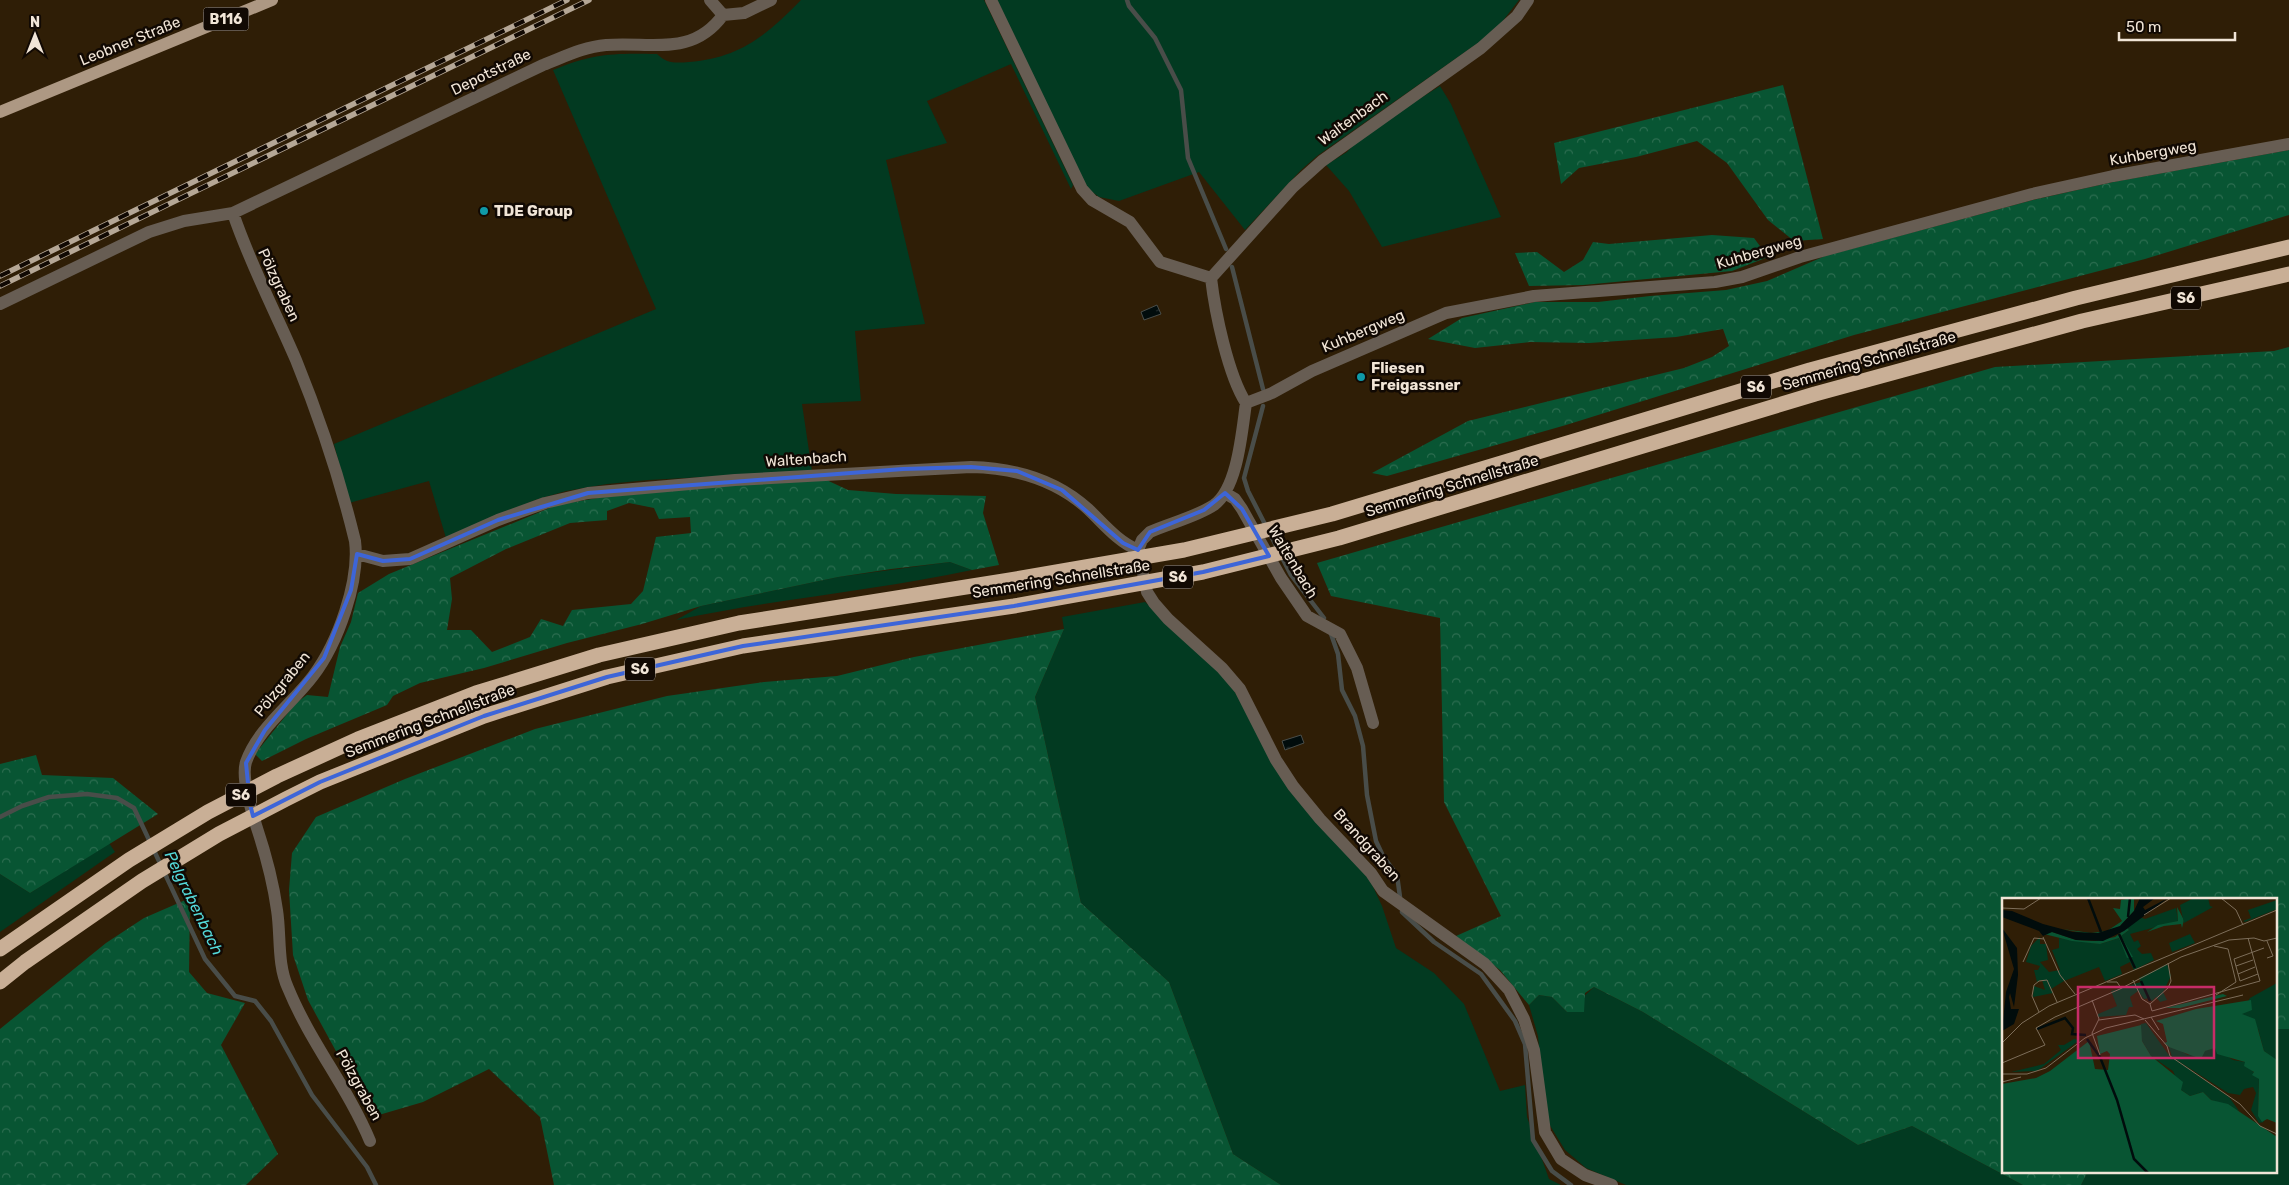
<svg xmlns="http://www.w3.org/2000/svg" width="2289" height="1185" viewBox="0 0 2289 1185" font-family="Rubik,sans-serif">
  <defs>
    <pattern id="forest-crowns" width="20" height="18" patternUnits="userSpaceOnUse" patternTransform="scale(1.25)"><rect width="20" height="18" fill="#085533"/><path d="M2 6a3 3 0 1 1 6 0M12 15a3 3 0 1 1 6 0" fill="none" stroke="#2c6d50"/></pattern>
    <pattern id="water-ripples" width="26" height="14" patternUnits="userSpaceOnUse" patternTransform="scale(1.25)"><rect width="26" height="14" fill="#010c0c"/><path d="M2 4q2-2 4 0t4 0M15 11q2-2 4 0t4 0" fill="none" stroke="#262f2f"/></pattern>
  </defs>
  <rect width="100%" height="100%" fill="#2f1e06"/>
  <path fill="#023a21" d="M 801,0 L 984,0 L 1073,185 L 1071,189 L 1011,64 L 927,101 L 947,143 L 886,160 L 925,324 L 855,331 L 861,401 L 802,404 L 812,471 L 648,480 L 607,484 L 566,491 L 535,500 L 446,538 L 429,481 L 349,503 L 334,444 L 656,309 L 553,70 C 593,53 615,53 657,54 C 667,64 676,63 689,62 C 740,58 767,35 801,0 Z
    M 997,0 L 1519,0 L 1498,27 L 1485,38 L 1317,156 L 1301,170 L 1245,230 L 1199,172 L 1119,201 L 1099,197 L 1087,188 Z
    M 1440,86 L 1451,104 L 1501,217 L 1382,247 L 1349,191 L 1326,165 L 1347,152 L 1355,143 L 1411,104 Z
    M 950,562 L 972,570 C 874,591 774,599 676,620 L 701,606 L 838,577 Z
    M 1145,602 L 1218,670 L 1235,692 L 1279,771 L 1368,876 L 1382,906 L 1396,948 L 1434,973 L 1464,1004 L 1500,1091 L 1525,1085 L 1527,1117 L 1549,1179 L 1561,1185 L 1281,1185 L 1233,1154 L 1169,982 L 1081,903 L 1035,697 L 1064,629 L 1062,617 Z
    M 109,843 L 115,852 L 0,932 L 0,874 L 30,893 Z
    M 1594,987 L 1643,1012 L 1858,1145 L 1912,1126 L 2023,1185 L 1626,1185 L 1586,1168 L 1565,1150 L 1546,1119 L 1538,1036 L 1529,1005 L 1539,995 L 1552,997 L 1567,1012 Z
    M 2275,1029 L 2289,1029 L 2289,1185 L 2081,1185 L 2088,1171 L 2275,1171 Z"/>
  <path fill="url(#forest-crowns)" fill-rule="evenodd" d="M 1783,85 L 1823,239 L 1794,241 L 1768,220 L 1727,163 L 1697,141 L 1636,157 L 1579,168 L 1561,184 L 1554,143 Z
    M 2289,150 L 2289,215 L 2145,259 L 1854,335 L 1566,425 L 1387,476 L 1372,473 L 1468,421 L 1684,368 L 1712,357 L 1729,346 L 1723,329 L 1676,337 L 1589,343 L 1530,342 L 1475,348 L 1428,339 L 1462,318 L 1535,302 L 1598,302 L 1650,296 L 1726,290 L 1767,281 L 1825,256 L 2033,200 L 2113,182 Z
    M 1712,235 L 1754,238 L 1768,257 L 1732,271 L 1583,285 L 1529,286 L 1515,253 L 1537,252 L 1564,272 L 1583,260 L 1593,242 L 1609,244 Z
    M 2289,347 L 2289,1029 L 2275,1029 L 2275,899 L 2003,899 L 2003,1171 L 2088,1171 L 2081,1185 L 2023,1185 L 1912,1126 L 1858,1145 L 1643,1012 L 1594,987 L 1585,993 L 1584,1012 L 1567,1012 L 1552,997 L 1539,995 L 1529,1005 L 1500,970 L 1456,936 L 1501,916 L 1444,802 L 1440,618 L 1331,596 L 1317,563 L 1995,367 L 2274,351 Z
    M 820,477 L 848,490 L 896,494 L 986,496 L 983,513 L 999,565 L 972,570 L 950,562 L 891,569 L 838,577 L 701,606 L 642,624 L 567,643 L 484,668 L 420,683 L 393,696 L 387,705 L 306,739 L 262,761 L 255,754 L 296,703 L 307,695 L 328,697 L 340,647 L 351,622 L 358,593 L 389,574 L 557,505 L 644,490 ZM 629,503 L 654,508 L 659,519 L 690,517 L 691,533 L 656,537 L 643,591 L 631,604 L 572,610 L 563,626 L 541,619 L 530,637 L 492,652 L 471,630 L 447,630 L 452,599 L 450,578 L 506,549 L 570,523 L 607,520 L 607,511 Z
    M 1064,629 L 1035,697 L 1081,903 L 1169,982 L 1233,1154 L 1281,1185 L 554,1185 L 540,1117 L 489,1069 L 423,1102 L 372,1117 L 308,1000 L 293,955 L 289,890 L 292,853 L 316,817 L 405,779 L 535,729 L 667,696 L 764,682 L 837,676 L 914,657 Z
    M 36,755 L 42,775 L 113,778 L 158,814 L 30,893 L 0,874 L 0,764 Z
    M 190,898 L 189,972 L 207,993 L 245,1003 L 221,1045 L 278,1154 L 246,1185 L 0,1185 L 0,1029 L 106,943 L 144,918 Z"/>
  <path fill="url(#water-ripples)" stroke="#494d49" d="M 1157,305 L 1161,314 L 1144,320 L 1141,312 Z
    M 1301,735 L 1304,743 L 1285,750 L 1282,741 Z"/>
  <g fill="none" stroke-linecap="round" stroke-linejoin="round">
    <path stroke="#494d49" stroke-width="4.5" d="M 1127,0 L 1129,6 L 1155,38 L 1181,90 L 1188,158 L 1226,249
      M 1232,267 L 1263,389
      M 1263,406 L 1244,478 L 1248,491 L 1291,575 L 1324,618
      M 1331,634 L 1338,654 L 1342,690 L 1355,716 L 1363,746 L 1367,795 L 1376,841 L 1383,856 L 1397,875 L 1400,897
      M 0,817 L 22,806 L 49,797 L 87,794 L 117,798 L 134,808 L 205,959 L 235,996 L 255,1001 L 271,1021 L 312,1095 L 367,1167 L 376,1185
      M 1402,912 L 1434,942 L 1481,974 L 1515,1021 L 1525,1044 L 1533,1140 L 1552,1171 L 1571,1185"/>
    <path stroke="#675d53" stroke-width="12" d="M 710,0 L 723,15
      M 991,0 L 1082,189 L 1092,200 L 1130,222 L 1160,262 L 1211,278
      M 723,15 L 744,13 L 771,0
      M 233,213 C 250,264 275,311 296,360 C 320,419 340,479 355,541 C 360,581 338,643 313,676 C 292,704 258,728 246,762 C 241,778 251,809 256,825 C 265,852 273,881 277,910 C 281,935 277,964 288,988 C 310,1042 348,1088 370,1141
      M 0,304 L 149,232 L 184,221 L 233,213 L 543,65 C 564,57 583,47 606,45 C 649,41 692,58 723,15
      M 1246,403 L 1272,393 L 1312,371 L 1446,313 L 1534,296 L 1715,282 L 1742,277 L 1800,257 L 2032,194 L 2113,176 L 2289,144
      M 1225,493 L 1235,499 L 1242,509 L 1281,578 L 1307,616 L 1340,634 L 1357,668 L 1373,723
      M 1138,550 L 1147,592 L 1154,603 L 1168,619 L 1222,668 L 1240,689 L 1276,760 L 1293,786 L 1320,819 L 1371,873 L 1383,891 L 1485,964 L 1509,990 L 1524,1019 L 1534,1050 L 1545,1132 L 1561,1159 L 1585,1175 L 1612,1185
      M 357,554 L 383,561 L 410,559 L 498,520 L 545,503 L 588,493 L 735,480 L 971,467 C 1014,468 1055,479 1088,509 C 1104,524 1117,541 1138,550 L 1142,540 L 1150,532 C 1170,523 1196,517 1214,505 C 1238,488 1242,430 1246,403 C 1228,375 1215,312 1211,278 L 1293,187 L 1322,161 L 1481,48 L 1517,16 L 1528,0"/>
    <path stroke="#ad9883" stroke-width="12" d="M 0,112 L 272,0"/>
    <path stroke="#c9af96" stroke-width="15" d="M 0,949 L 129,860 L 208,812 L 277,776 L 358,739 L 476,693 L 599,655 L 739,623 L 1010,580 L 1184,550 L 1332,514 L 1810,370 L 2076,298 L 2289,247
      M 0,982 L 25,962 L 142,881 L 219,834 L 286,799 L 320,782 L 484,716 L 607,677 L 743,646 L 1014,606 L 1203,572 L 1339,538 L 1815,394 L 2082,321 L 2289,274"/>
    <defs>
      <path id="rail" d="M 0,276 L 567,0
        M 0,286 L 589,0"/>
    </defs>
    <use href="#rail" stroke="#b5a796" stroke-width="5.5"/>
    <use href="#rail" stroke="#110903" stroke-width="4" stroke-dasharray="11" stroke-linecap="butt"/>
  </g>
  <path fill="none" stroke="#3d65d8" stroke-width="4" stroke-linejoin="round" d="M 971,467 L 1017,471 L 1062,490 L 1123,543 L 1138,550 L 1150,532 L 1204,510 L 1225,493 L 1242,509 L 1269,556 L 1203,572 L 1014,606 L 743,646 L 607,677 L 484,716 L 320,782 L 253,816 L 250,804 L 246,763 L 265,730 L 324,658 L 351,590 L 357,554 L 383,561 L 410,559 L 498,520 L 588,493 L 903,469 Z"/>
  <g fill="#0f9aa8" stroke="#110903" stroke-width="2">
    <circle cx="484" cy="211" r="5"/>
    <circle cx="1361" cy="377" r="5"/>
  </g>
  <g text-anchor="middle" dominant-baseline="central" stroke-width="5" stroke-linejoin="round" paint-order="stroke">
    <g fill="#110903" stroke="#aea397" stroke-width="1">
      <rect x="203.5" y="7.5" width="45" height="23" rx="4"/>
      <rect x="2171" y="286.5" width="30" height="23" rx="4"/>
      <rect x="1741" y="375.5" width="30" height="23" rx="4"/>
      <rect x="1163" y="565.5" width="30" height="23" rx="4"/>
      <rect x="625" y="657.5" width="30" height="23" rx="4"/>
      <rect x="226" y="783.5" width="30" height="23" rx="4"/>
    </g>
    <g font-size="14" font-weight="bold" fill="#f1e5d7">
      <text x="226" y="19">B116</text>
      <text x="2186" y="298">S6</text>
      <text x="1756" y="387">S6</text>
      <text x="1178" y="577">S6</text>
      <text x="640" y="669">S6</text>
      <text x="241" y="795">S6</text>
    </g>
    <g font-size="15" fill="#f1e5d7" stroke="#110903">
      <text transform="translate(130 41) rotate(-22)">Leobner Straße</text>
      <text transform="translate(491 72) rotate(-26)">Depotstraße</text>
      <text transform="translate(1353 118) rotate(-36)">Waltenbach</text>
      <text transform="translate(2153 153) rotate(-10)">Kuhbergweg</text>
      <text transform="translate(1759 252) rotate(-16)">Kuhbergweg</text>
      <text transform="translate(279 285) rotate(65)">Pölzgraben</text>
      <text transform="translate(1363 331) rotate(-23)">Kuhbergweg</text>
      <text transform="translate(1869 361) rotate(-16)">Semmering Schnellstraße</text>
      <text transform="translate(806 459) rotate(-4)">Waltenbach</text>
      <text transform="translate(1452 486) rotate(-17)">Semmering Schnellstraße</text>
      <text transform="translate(1293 562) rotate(59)">Waltenbach</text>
      <text transform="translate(1061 579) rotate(-9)">Semmering Schnellstraße</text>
      <text transform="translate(282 684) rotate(-51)">Pölzgraben</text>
      <text transform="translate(430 721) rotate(-21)">Semmering Schnellstraße</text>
      <text transform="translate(1367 845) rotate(48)">Brandgraben</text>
      <text transform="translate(359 1085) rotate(61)">Pölzgraben</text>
    </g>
    <g font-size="15" font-weight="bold" fill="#f1e5d7" stroke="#110903" text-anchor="start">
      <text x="494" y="211">TDE Group</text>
      <text x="1371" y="368">Fliesen<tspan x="1371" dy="17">Freigassner</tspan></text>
    </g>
    <g font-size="16" font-style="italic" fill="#53d7d8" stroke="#110903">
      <text transform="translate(194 903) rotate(64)">Pelgrabenbach</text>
    </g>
  </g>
  <g transform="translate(2002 898)">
    <rect width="275" height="275" fill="#2f1e06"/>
    <path d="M 275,2 L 275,11 L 243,24 L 241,23 L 249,20 L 246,12 ZM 174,10 L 176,23 L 128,36 L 132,44 L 136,42 L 139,48 L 135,51 L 140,56 L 149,55 L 152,62 L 132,72 L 128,64 L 118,69 L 120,76 L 103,83 L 97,69 L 62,83 L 49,91 L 51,95 L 31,99 L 32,88 L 43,92 L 40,82 L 35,84 L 32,72 L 36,72 L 38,68 L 24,64 L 29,48 L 38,39 L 38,46 L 44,46 L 46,62 L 38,64 L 47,74 L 58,72 L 50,52 L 57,50 L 57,40 L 98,46 L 117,40 L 125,59 L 127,53 L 119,38 L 127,32 L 125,30 L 138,19 L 143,21 ZM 188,36 L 193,45 L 170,54 L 167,45 ZM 165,66 L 169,78 L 161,94 L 165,102 L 158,104 L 154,99 L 150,103 L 147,100 L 142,101 L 136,93 L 128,99 L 131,109 L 127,109 L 124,117 L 96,119 L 96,116 L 115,108 L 109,93 L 139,84 L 137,80 ZM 275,85 L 275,162 L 274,162 L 262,153 L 256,131 L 239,116 L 248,100 ZM 144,125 L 166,156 L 227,199 L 237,213 L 209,202 L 201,194 L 188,198 L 179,192 L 171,173 L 149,158 L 140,143 L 137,131 L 139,126 ZM 72,141 L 78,142 L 35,173 L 9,174 L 42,166 L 59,152 L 56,147 L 62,147 ZM 170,148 L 186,157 L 213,150 L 231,162 L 243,164 L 257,181 L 256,218 L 262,224 L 257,225 L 249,212 L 254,195 L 251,189 L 242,191 L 238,197 L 226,195 L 170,159 L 167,149 Z" fill="#023a21"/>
    <path d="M 132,0 L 132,13 L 118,28 L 109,33 L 96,35 L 82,35 L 60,31 L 89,35 L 105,33 L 120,23 L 111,10 L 118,11 L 119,2 ZM 175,9 L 182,22 L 180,30 L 179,26 L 162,28 L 145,34 L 156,27 L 176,23 ZM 125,30 L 127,32 L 119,38 L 131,59 L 125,60 L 117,40 L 98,46 L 70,43 L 42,36 L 50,34 L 74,42 L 93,43 L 113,39 ZM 221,96 L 225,98 L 178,110 L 163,110 ZM 249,102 L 250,112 L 240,116 L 253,121 L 262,153 L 275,162 L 275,225 L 265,221 L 260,224 L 256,218 L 257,181 L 250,177 L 252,174 L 242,168 L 243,164 L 215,156 L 213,150 L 203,153 L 199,161 L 167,149 L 162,145 L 165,144 L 161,126 L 154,123 L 194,111 ZM 139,127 L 140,143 L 149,158 L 181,184 L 179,192 L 188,198 L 201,194 L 209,202 L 226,206 L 275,239 L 275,275 L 0,275 L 0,186 L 34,180 L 48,173 L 87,143 L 93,171 L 106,172 L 108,156 L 105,153 L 98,156 L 95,138 Z" fill="#085533"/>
    <path d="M 192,0 L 206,0 L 208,8 L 211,9 L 182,25 L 178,7 Z" fill="#023a21"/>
    <path d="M 138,0 L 153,0 L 141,9 L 143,12 L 166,0 L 122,33 L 101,43 L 74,42 L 50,34 L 41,38 L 37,33 L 0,19 L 0,12 L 10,13 L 41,26 L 71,34 L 96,35 L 118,28 L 132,13 ZM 0,30 L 15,50 L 16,77 L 12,109 L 8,95 L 7,99 L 9,111 L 17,111 L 12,126 L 0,133 L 4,94 L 12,71 Z" fill="#010c0c"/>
    <path fill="none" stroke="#010c0c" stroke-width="2.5" d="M 86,0 L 99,34M 126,19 L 128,0M 117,36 L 133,70M 139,83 L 148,103M 35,131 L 63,120 L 71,130 L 70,136 L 84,137M 85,141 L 98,159 L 115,202 L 132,261 L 146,275"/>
    <path fill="none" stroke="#7d6e5a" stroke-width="1" d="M 219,0 L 234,12 L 241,27M 0,10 L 22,11 L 39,0M 142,17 L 169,0M 41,39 L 58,77 L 73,96M 212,48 L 226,51 L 234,84 L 214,97M 265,60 L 271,58 L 265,43M 21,64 L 32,40 L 42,41M 234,68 L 251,62M 236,76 L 253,69M 256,76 L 238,83 L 232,61 L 262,50M 131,82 L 140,101 L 148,106M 105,84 L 115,84 L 119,90M 90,102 L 97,121 L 90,135 L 98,157M 150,113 L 258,83 L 246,40M 150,113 L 148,106 L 166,90 L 169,83 L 166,65M 37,114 L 30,98 L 32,87 L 37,83 L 45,82 L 55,104M 149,119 L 157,132M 97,122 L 133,117 L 142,121M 143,122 L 165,148 L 168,158 L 238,206 L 258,228 L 275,236M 0,145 L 20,125 L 47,108 L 275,12M 0,165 L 43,147 L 34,130 L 53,119 L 118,91 L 179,59 L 227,42 L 252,40 L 262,43 L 275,40M 0,176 L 25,176 L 44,170 L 83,140 L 104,130 L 241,97M 0,184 L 19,179"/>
    <path fill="#c72c67" fill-opacity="0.15" stroke="#c72c67" stroke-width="2.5" d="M 76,89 L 212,89 L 212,160 L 76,160 Z"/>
    <rect width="275" height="275" fill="none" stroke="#f1e5d7" stroke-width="2.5"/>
  </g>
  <g transform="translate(35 35)" stroke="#110903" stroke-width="4" paint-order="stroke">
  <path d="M0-4L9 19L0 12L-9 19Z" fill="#f1e5d7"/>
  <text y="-8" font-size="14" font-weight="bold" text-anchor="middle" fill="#f1e5d7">N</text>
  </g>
  <path d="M2119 32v8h116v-8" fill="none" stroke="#f1e5d7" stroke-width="2.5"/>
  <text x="2126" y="32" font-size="15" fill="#f1e5d7" stroke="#110903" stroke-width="4" paint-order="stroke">50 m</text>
</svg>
